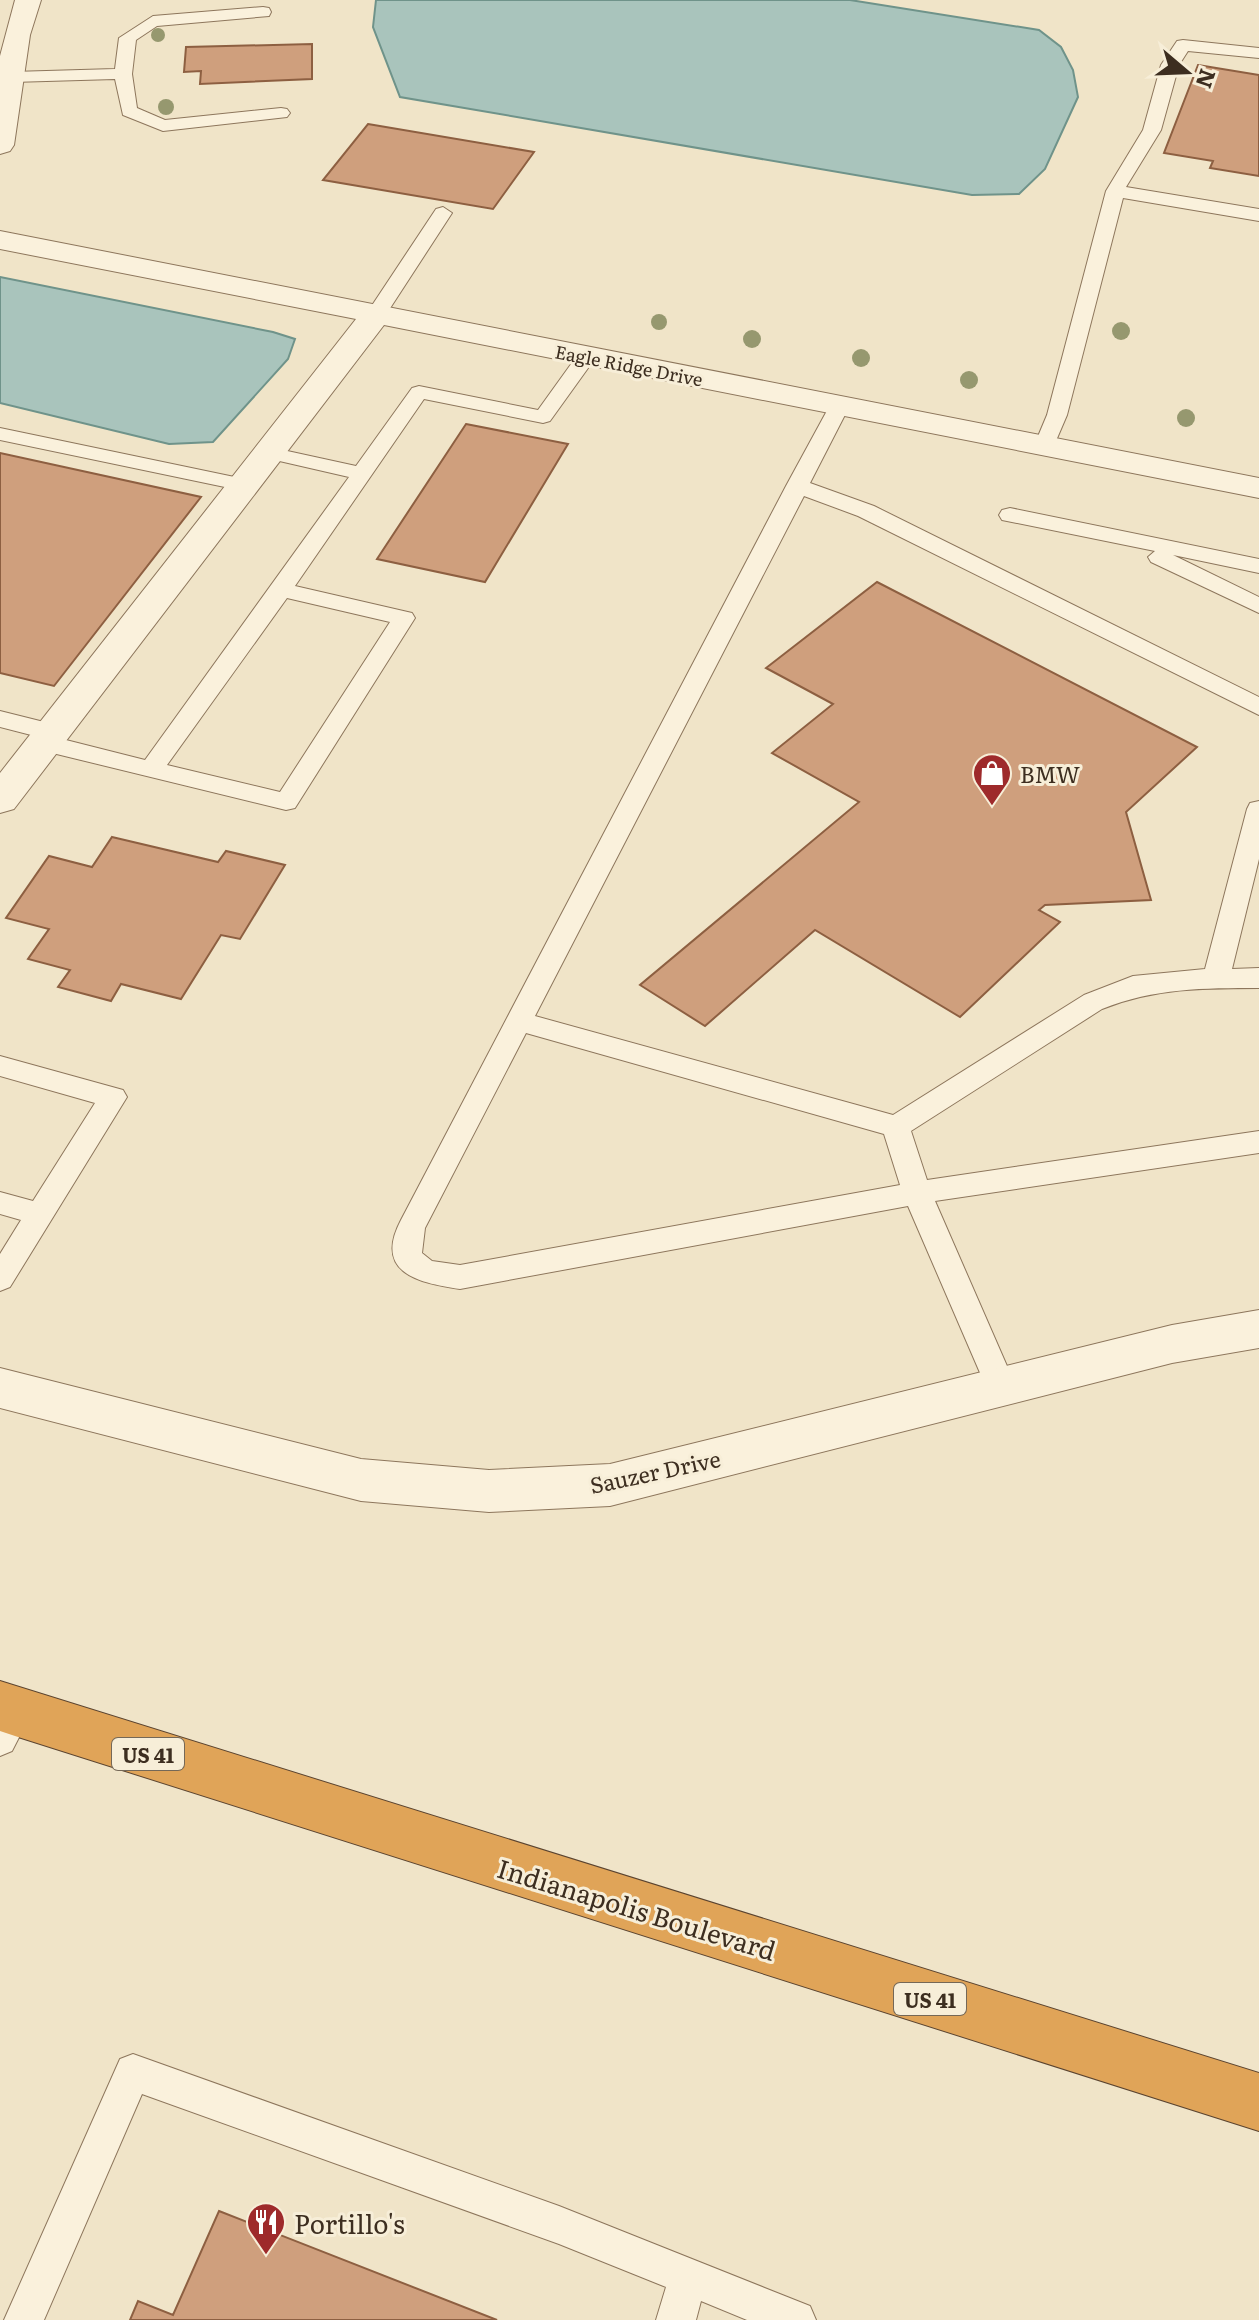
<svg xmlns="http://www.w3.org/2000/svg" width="1259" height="2320" viewBox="0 0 1259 2320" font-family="Literata,serif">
  <rect width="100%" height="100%" fill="#f0e4c8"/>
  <path fill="#a9c4bc" stroke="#6f938a" stroke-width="2" d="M 376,0 L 850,0 L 1039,30 L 1061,47 L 1073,70 L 1078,97 L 1045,169 L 1019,194 L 972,195 L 400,97 L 373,27 Z
    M 0,277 L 273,332 L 295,339 L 288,359 L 213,442 L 169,444 L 0,403 Z"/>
  <path fill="#cf9f7d" stroke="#8d5f41" stroke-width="2" d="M 312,44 L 312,79 L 200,84 L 201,71 L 184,72 L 186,47 Z
    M 1198,65 L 1259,75 L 1259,176 L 1210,168 L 1213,161 L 1164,153 Z
    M 368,124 L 534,152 L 493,209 L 323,180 Z
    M 466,424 L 568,444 L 485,582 L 377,559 Z
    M 0,453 L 201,497 L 54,686 L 0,673 Z
    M 877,582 L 1197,747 L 1126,812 L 1151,900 L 1045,905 L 1039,910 L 1060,922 L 960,1017 L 815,930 L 705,1026 L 640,985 L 859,802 L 772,753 L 833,704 L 766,668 Z
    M 112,837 L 218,862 L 226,851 L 285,865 L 240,939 L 221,935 L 181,999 L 121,984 L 111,1001 L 58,987 L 70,970 L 28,959 L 49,929 L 6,918 L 49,856 L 92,867 Z
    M 219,2211 L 497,2320 L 130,2320 L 138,2301 L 173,2315 Z"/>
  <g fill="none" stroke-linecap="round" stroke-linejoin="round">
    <defs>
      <path id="lane" d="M 263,7 L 269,8 L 271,12 L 269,16 L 157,26 L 136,40 L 132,74 L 137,108 L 165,120 L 281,108 L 287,109 L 290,113 L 287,117 L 163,131 L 123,115 L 115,79 L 12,82 L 3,77 L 12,72 L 115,69 L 119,38 L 153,16 Z
        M 1183,40 L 1259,48 L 1259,58 L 1188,51 L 1179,65 L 1161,130 L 1126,187 L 1259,209 L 1259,221 L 1123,198 L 1067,415 L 1052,450 L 1038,450 L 1034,446 L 1047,415 L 1106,191 L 1143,130 L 1161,65 L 1177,41 Z
        M 443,207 L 452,213 L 385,316 L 382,320 L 368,320 L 365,316 L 436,209 Z
        M 586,351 L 596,357 L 550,421 L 543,423 L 424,399 L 295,586 L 412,613 L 415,618 L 295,808 L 286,810 L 36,749 L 32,743 L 39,737 L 0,727 L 0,711 L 60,726 L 64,732 L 58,738 L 145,760 L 349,477 L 262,457 L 258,453 L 262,449 L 269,447 L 356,466 L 412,388 L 419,386 L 538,410 L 579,353 ZM 287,598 L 390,622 L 280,792 L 167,765 Z
        M 839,401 L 849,407 L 810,483 L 874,506 L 1259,697 L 1259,715 L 858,516 L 804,496 L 535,1016 L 893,1115 L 1084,995 L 1133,976 L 1205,969 L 1247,809 L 1250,803 L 1259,801 L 1259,859 L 1232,969 L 1259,968 L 1259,988 C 1203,988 1155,988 1102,1009 L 911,1131 L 927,1180 L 1259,1131 L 1259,1153 L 935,1201 L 1017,1389 L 1013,1398 L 1002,1402 L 991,1398 L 987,1389 L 908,1206 L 460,1289 C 419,1283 373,1273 401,1220 L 786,486 L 829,407 ZM 526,1033 L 884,1134 L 900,1185 L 460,1265 L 432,1261 L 422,1253 L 425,1228 Z
        M 0,428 L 244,479 L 255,485 L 244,491 L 0,440 Z
        M 1010,508 L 1259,559 L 1259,573 L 1173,555 L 1259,597 L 1259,613 L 1151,562 L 1148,557 L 1155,551 L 1002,520 L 999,515 L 1002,510 Z
        M 0,1056 L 123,1090 L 127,1097 L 10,1287 L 0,1291 L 0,1254 L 21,1220 L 0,1214 L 0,1192 L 33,1201 L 95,1103 L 0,1076 Z
        M 15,1697 L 27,1701 L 32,1712 L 12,1751 L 0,1756 L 0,1707 L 3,1701 Z
        M 133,2054 L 559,2206 L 810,2306 L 816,2320 L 747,2320 L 701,2301 L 696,2320 L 656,2320 L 666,2287 L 559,2244 L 142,2094 L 44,2320 L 4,2320 L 120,2059 Z"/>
      <path id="street" d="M 15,0 L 41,0 L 30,35 L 14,145 L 10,151 L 0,154 L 0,56 Z
        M 0,231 L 1259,478 L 1259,498 L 384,325 L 14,809 L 0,813 L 0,773 L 356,319 L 0,249 Z
        M 1259,1310 L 1259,1348 L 1172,1363 L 610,1506 L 489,1512 L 361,1501 L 0,1408 L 0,1368 L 361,1459 L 489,1470 L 610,1464 L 1172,1325 Z"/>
      <path id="highway" d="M 0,1681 L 1259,2073 L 1259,2131 L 15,1736 L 0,1731 Z"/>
    </defs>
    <use href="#lane" stroke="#8d765c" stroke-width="2"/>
    <use href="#street" stroke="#8d765c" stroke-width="2"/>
    <use href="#highway" stroke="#5b4430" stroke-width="2"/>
    <use href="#lane" fill="#faf1dc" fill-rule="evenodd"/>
    <use href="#street" fill="#faf1dc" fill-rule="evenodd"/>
    <use href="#highway" fill="#e0a458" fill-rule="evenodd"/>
  </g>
  <g fill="#96986f">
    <circle cx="158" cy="35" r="7"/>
    <circle cx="166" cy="107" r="8"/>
    <circle cx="659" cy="322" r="8"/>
    <circle cx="1121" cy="331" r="9"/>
    <circle cx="752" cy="339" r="9"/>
    <circle cx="861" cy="358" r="9"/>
    <circle cx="969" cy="380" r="9"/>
    <circle cx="1186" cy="418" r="9"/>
  </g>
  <defs>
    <symbol id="shop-pin" viewBox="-11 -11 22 30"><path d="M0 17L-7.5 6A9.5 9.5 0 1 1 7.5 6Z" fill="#9e2a2b" stroke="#f7eed8"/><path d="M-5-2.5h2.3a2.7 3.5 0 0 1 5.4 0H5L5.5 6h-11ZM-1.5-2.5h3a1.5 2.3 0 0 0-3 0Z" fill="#fff"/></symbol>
    <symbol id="restaurant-pin" viewBox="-11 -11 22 30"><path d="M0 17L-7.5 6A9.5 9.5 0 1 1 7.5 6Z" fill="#9e2a2b" stroke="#f7eed8"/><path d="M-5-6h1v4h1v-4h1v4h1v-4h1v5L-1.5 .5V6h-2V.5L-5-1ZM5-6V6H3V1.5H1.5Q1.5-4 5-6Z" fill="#fff"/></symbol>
  </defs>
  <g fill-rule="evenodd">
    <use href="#shop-pin" x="970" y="751" width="44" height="60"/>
    <use href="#restaurant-pin" x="244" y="2200" width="44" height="60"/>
  </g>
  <g text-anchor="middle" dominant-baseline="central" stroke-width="6" stroke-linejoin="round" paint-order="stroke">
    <g font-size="18" fill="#3d2e20" stroke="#f7eed8">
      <text transform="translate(629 365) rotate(11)">Eagle Ridge Drive</text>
    </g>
    <g fill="#f7eed8" stroke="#756857" stroke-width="2">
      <rect x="112" y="1738" width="72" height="32" rx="6"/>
      <rect x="894" y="1983" width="72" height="32" rx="6"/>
    </g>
    <g font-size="20" font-weight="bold" fill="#3d2e20">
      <text x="148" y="1754">US 41</text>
      <text x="930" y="1999">US 41</text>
    </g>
    <g font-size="22" fill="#3d2e20" stroke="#f7eed8" text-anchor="start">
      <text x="1020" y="773">BMW</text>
    </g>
    <g font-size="22" fill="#3d2e20" stroke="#f7eed8">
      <text transform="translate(655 1471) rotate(-12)">Sauzer Drive</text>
    </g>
    <g font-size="26" fill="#3d2e20" stroke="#f7eed8">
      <text transform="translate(637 1908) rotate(17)">Indianapolis Boulevard</text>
    </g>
    <g font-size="26" fill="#3d2e20" stroke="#f7eed8" text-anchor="start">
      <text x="294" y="2222">Portillo's</text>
    </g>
  </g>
  <g transform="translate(1187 72) rotate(109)" stroke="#f7eed8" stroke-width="6" paint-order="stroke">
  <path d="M0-6L14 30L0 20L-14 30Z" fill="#3d2e20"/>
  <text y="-12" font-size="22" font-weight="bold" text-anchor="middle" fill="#3d2e20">N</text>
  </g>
</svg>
